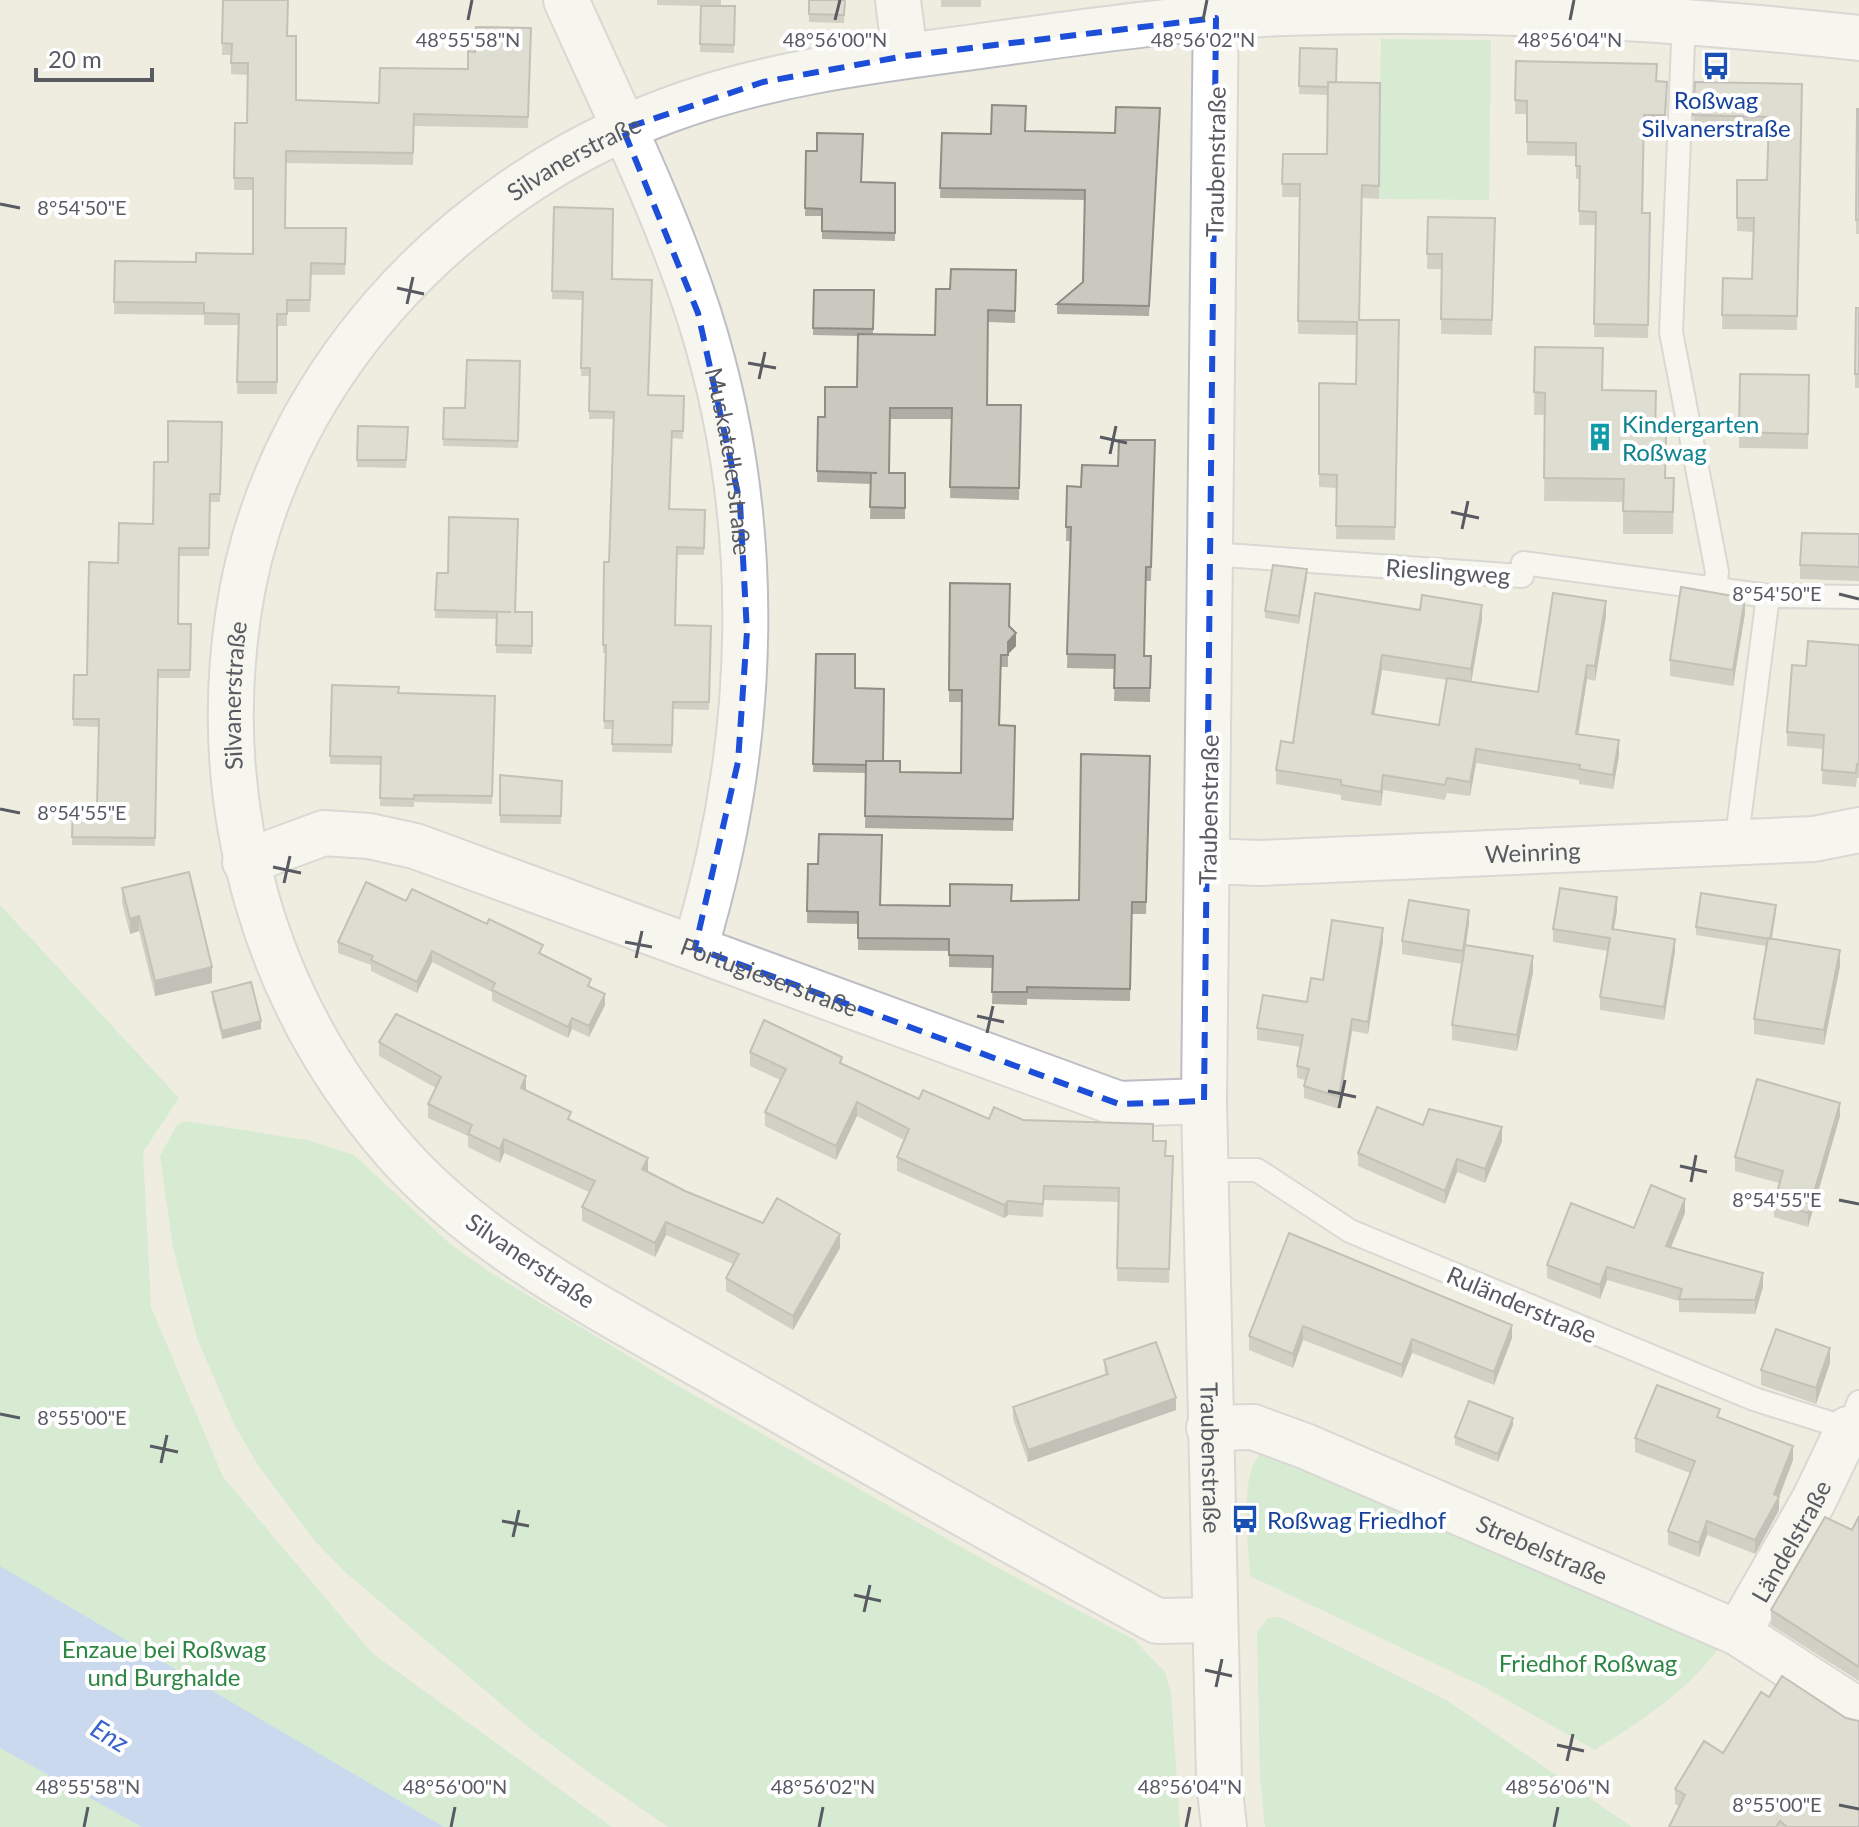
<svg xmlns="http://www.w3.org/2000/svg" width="1859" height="1827" viewBox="0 0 1859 1827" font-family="Lato,sans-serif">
  <rect width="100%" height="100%" fill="#eeede0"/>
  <path fill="#bae8c3" d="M 1381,39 L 1491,40 L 1489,200 L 1379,199 Z
    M 0,905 L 179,1098 L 143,1152 L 151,1307 L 223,1477 L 372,1653 L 612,1827 L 0,1827 Z
    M 185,1121 L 307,1140 L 354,1155 L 449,1243 L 491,1273 L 673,1383 L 998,1568 L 1133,1639 L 1165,1672 L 1171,1693 L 1180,1827 L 668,1827 L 594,1776 L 539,1736 L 346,1573 L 314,1540 L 258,1465 L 234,1424 L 197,1338 L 173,1248 L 160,1156 L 177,1125 Z
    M 1265,1452 L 1725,1641 C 1686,1692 1649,1716 1595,1750 L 1484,1687 L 1250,1576 C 1249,1549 1237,1463 1265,1452 Z
    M 1280,1617 L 1448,1701 L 1632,1827 L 1265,1827 L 1260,1778 L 1257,1632 L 1268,1618 Z"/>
  <path fill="#9fc2ff" d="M 0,1566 L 444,1827 L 142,1827 L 0,1748 Z"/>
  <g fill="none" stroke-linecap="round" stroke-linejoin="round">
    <defs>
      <path id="service" d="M 1684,19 L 1671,332 L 1717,572 L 1715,589
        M 1210,554 L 1522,576 L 1523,563 L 1768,596 L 1859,597
        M 1740,841 L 1739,821 L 1768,596
        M 1206,1170 L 1257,1170 L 1350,1231 L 1754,1399 L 1856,1431
        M 1848,1429 L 1859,1402"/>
      <g id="minor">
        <path id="s1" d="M 566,0 C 612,103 663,205 698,312 C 765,520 758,740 695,948"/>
        <path d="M 898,0 L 905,56"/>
        <path id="s2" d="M 1216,0 L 1204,1101 L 1219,1781 L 1224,1827"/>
        <path id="s3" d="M 1207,861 L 1260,863 L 1814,839 L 1859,830"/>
        <path id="s4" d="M 245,862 L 324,833 L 369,836 L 415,846 L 1119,1104 L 1204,1101"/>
        <path id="s5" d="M 1209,1428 L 1253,1427 L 1305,1446 L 1738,1633 L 1859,1711"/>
        <path id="s6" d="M 1215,1620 L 1157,1621 C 1013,1543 871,1462 728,1381 C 615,1316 481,1250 395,1151 C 265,1003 210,810 238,616 C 271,383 450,192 666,111 C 766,73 876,60 981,46 C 1082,32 1183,17 1284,13 C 1477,6 1668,17 1859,38"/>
        <path id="s7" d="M 1738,1633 L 1814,1500 L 1848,1429"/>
      </g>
    </defs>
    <use href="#service" stroke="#bdbec5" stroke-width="26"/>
    <use href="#minor" stroke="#bdbec5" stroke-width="48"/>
    <use href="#service" stroke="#fff" stroke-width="22"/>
    <use href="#minor" stroke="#fff" stroke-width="44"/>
  </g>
  <path fill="#afada4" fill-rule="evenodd" d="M 223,0 L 288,36 L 296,100 L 379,103 L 468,69 L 475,52 L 531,28 L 528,128 L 414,126 L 413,165 L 286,163 L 285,228 L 346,228 L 345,275 L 311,275 L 310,312 L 287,312 L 287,326 L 277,326 L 277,394 L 237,394 L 239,325 L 204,325 L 204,315 L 114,314 L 115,261 L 196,262 L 253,254 L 253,190 L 234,190 L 235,123 L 247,123 L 247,75 L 231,74 L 231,55 L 222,55 Z
    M 657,0 L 721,0 L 721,6 L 735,6 L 734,53 L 700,52 L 701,6 L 657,5 Z
    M 809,0 L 845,0 L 844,23 L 809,22 Z
    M 941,0 L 981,0 L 981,7 L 941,7 Z
    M 1300,48 L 1336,82 L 1380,83 L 1379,199 L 1362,198 L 1359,320 L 1399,320 L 1395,540 L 1336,539 L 1337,488 L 1319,487 L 1319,383 L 1356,384 L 1357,335 L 1298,334 L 1299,197 L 1282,197 L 1283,154 L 1327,154 L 1328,95 L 1299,94 Z
    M 1516,61 L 1657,81 L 1667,95 L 1665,128 L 1644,128 L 1643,213 L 1650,213 L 1648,338 L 1594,337 L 1596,225 L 1579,225 L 1580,179 L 1576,179 L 1576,156 L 1527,155 L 1527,114 L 1515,114 Z
    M 1695,82 L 1802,84 L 1797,330 L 1722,329 L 1723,278 L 1752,279 L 1753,232 L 1737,231 L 1737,180 L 1767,180 L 1769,130 L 1693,129 Z
    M 1160,108 L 1149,316 L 1057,314 L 1057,304 L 1083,282 L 1085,200 L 940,198 L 942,133 L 991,134 L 1025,131 L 1115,133 Z
    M 1857,109 L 1859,109 L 1859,234 L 1856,234 Z
    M 806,151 L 861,182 L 895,183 L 895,241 L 822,239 L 822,216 L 805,216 Z
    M 554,207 L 612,279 L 649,395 L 684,396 L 683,439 L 672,438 L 670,509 L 705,510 L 704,555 L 677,555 L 675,625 L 710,672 L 709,710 L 673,709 L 672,753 L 612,752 L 613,729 L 604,729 L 606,653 L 603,653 L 603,645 L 609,562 L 613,419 L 589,419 L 590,376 L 581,376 L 582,300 L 552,299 Z
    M 1428,217 L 1495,218 L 1492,335 L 1441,334 L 1442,269 L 1427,269 Z
    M 1016,270 L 1015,323 L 988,322 L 987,405 L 1021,405 L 1019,500 L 950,498 L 952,419 L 890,419 L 889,473 L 905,473 L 905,519 L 870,519 L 871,484 L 817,482 L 818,417 L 825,417 L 857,387 L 858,336 L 813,335 L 814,290 L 874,290 L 873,334 L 935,335 L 950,289 Z
    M 1856,308 L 1859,308 L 1859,388 L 1855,388 Z
    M 1535,347 L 1603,390 L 1656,435 L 1665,478 L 1674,501 L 1673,534 L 1623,534 L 1623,502 L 1544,501 L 1545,415 L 1534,415 Z
    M 520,361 L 518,448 L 443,446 L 444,408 L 465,408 Z
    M 1740,374 L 1809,375 L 1808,449 L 1739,448 Z
    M 222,422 L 220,502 L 210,502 L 209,556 L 179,556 L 179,624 L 191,624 L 190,678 L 158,678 L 155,846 L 72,845 L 73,806 L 97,806 L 99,727 L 73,726 L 74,675 L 87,675 L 118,563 L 153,524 L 168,462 Z
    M 358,426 L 408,427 L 406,468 L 357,467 Z
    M 1155,440 L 1151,581 L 1146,581 L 1144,656 L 1151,656 L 1150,702 L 1114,701 L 1115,669 L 1067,668 L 1070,541 L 1066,541 L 1067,486 L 1081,487 L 1118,466 Z
    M 1859,534 L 1859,581 L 1800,579 L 1800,565 Z
    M 437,573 L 515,612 L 532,612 L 532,654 L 496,653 L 496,619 L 435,618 Z
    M 1307,576 L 1299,624 L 1265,618 L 1265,611 Z
    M 950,583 L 1009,626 L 1016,646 L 1008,654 L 1008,667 L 1001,667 L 1000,725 L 1015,726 L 1013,831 L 865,828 L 866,773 L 813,772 L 816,654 L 855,688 L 883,761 L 900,772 L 961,773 L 962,702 L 949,702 Z
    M 1315,593 L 1482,619 L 1471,682 L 1538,692 L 1606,616 L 1595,681 L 1587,679 L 1578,734 L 1619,755 L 1613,789 L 1579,784 L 1579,780 L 1476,763 L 1470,796 L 1447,793 L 1445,800 L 1383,790 L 1381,806 L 1341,800 L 1341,795 L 1276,784 L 1276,770 L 1293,743 ZM 1382,670 L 1447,680 L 1439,725 L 1374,714 Z
    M 1745,613 L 1733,686 L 1670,676 L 1670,660 Z
    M 1859,645 L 1859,778 L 1857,778 L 1856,787 L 1822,784 L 1823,749 L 1787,746 L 1787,732 L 1806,666 Z
    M 332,685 L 398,693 L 495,696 L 492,804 L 414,802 L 414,807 L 380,806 L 381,765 L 330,764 Z
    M 1150,756 L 1146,914 L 1132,914 L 1130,1001 L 1027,999 L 1027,1005 L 992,1004 L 993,968 L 949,967 L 949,951 L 858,950 L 858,924 L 807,923 L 808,864 L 818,864 L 881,905 L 950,906 L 1012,901 L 1079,900 Z
    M 500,775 L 562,781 L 561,824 L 500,823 Z
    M 122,888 L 212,983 L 155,996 L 139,931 L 130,934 L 122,903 Z
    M 406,901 L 543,955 L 591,988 L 605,1005 L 589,1037 L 572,1029 L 568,1038 L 492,1001 L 492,992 L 432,962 L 417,993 L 371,971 L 371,965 L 338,953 L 338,942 Z
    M 1617,910 L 1614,929 L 1675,951 L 1664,1020 L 1600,1010 L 1600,997 L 1608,951 L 1553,942 L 1553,929 Z
    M 1776,913 L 1772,939 L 1840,966 L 1824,1045 L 1754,1034 L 1754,1019 L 1766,946 L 1696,935 L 1696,927 Z
    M 1469,923 L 1466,945 L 1533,972 L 1517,1051 L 1452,1040 L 1452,1025 L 1462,964 L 1402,954 L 1402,941 Z
    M 1383,941 L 1368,1034 L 1352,1031 L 1339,1109 L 1304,1098 L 1304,1086 L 1305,1080 L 1297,1078 L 1297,1066 L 1301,1047 L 1257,1040 L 1257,1028 L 1307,1002 L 1323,980 Z
    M 212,992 L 261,1029 L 222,1039 L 212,999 Z
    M 379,1042 L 526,1089 L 526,1090 L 648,1172 L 685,1191 L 763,1223 L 840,1248 L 793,1330 L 726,1291 L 726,1278 L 733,1264 L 666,1235 L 655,1257 L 582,1221 L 582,1207 L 589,1192 L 504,1153 L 500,1163 L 468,1147 L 468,1136 L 428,1118 L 428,1104 L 436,1088 L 379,1056 Z
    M 750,1052 L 842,1064 L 919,1099 L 989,1119 L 1023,1120 L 1153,1141 L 1166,1156 L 1173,1156 L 1169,1283 L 1117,1281 L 1118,1202 L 1044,1200 L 1043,1217 L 1008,1215 L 1004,1218 L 897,1171 L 897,1157 L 904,1140 L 857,1116 L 836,1160 L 765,1126 L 765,1112 L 780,1080 L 750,1066 Z
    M 1840,1116 L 1808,1227 L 1774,1217 L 1774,1203 L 1779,1183 L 1735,1171 L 1735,1157 Z
    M 1423,1125 L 1502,1141 L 1485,1183 L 1457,1172 L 1445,1204 L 1358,1166 L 1358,1153 Z
    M 1685,1213 L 1671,1247 L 1763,1287 L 1755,1314 L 1679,1312 L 1679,1301 L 1607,1280 L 1600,1299 L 1547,1278 L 1547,1265 L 1634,1228 Z
    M 1289,1233 L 1512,1338 L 1494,1385 L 1412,1353 L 1402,1378 L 1303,1340 L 1293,1368 L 1249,1350 L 1249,1336 Z
    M 1104,1360 L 1176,1410 L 1028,1462 L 1013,1419 L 1013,1407 L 1105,1375 Z
    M 1830,1363 L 1816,1404 L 1761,1385 L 1761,1370 Z
    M 1720,1418 L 1793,1460 L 1779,1496 L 1779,1510 L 1755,1554 L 1707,1535 L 1699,1557 L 1668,1545 L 1668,1531 L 1690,1473 L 1635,1452 L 1635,1438 Z
    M 1513,1425 L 1498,1462 L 1455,1445 L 1455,1437 Z
    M 1859,1516 L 1859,1681 L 1771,1625 L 1771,1610 L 1852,1530 Z
    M 1723,1753 L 1859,1827 L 1669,1827 L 1679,1806 L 1675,1804 L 1675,1789 Z"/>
  <path fill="#8e8d86" d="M 1307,569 L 1307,576 L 1299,624 L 1299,616 Z
    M 1745,598 L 1745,613 L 1733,686 L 1733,670 Z
    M 1606,601 L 1606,616 L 1595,681 L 1595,666 Z
    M 1482,605 L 1482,619 L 1471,684 L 1471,669 Z
    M 1016,633 L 1016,646 L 1008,654 L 1008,642 Z
    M 1382,655 L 1382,670 L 1372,728 L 1372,714 Z
    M 1587,665 L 1587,679 L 1576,748 L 1576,734 Z
    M 1619,740 L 1619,755 L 1613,789 L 1613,775 Z
    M 1476,749 L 1476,763 L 1470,796 L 1470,782 Z
    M 1383,775 L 1383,790 L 1381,806 L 1381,792 Z
    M 1617,897 L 1617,910 L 1612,941 L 1612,929 Z
    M 1469,910 L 1469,923 L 1463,964 L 1463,951 Z
    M 139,916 L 139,931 L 130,934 L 130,919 Z
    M 1383,928 L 1383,941 L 1368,1034 L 1368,1022 Z
    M 1675,939 L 1675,951 L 1664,1020 L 1664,1007 Z
    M 1840,950 L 1840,966 L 1824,1045 L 1824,1030 Z
    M 432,951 L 432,962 L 417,993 L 417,982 Z
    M 1533,956 L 1533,972 L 1517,1051 L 1517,1035 Z
    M 212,967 L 212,983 L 155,996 L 155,981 Z
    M 605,994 L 605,1005 L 589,1037 L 589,1026 Z
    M 572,1018 L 572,1029 L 568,1038 L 568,1027 Z
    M 1352,1019 L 1352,1031 L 1339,1109 L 1339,1097 Z
    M 261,1021 L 261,1029 L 222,1039 L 222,1031 Z
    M 526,1076 L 526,1089 L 521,1102 L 521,1088 Z
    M 857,1102 L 857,1116 L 836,1160 L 836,1146 Z
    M 1840,1103 L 1840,1116 L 1808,1227 L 1808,1213 Z
    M 1502,1127 L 1502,1141 L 1485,1183 L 1485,1169 Z
    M 504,1139 L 504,1153 L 500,1163 L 500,1149 Z
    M 648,1158 L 648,1172 L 642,1169 Z
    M 1457,1159 L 1457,1172 L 1445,1204 L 1445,1191 Z
    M 1685,1199 L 1685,1213 L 1666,1259 L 1666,1246 Z
    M 1008,1201 L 1008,1215 L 1004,1218 L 1004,1205 Z
    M 666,1222 L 666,1235 L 655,1257 L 655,1243 Z
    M 840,1234 L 840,1248 L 793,1330 L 793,1316 Z
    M 1607,1267 L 1607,1280 L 1600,1299 L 1600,1285 Z
    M 1763,1273 L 1763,1287 L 1755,1314 L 1755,1300 Z
    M 1512,1325 L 1512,1338 L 1494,1385 L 1494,1372 Z
    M 1303,1326 L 1303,1340 L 1293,1368 L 1293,1354 Z
    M 1412,1339 L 1412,1353 L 1402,1378 L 1402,1365 Z
    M 1830,1348 L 1830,1363 L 1816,1404 L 1816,1388 Z
    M 1176,1398 L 1176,1410 L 1028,1462 L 1028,1450 Z
    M 1513,1418 L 1513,1425 L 1498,1462 L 1498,1454 Z
    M 1793,1446 L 1793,1460 L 1778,1500 L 1779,1497 L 1779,1510 L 1755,1554 L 1755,1540 Z
    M 1707,1521 L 1707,1535 L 1699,1557 L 1699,1543 Z"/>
  <path fill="#cbc9bf" stroke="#8e8d86" stroke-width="2" d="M 223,0 L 288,0 L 287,36 L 296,36 L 296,100 L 379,103 L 380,68 L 468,69 L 468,51 L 475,52 L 476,27 L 531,28 L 528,117 L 414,114 L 413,153 L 286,151 L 285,228 L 346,228 L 345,264 L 311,263 L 310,300 L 287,300 L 287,314 L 277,314 L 277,382 L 237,382 L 239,314 L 204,313 L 204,303 L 114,302 L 115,261 L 196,262 L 196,253 L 253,254 L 253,178 L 234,178 L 235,123 L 247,123 L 248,63 L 231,63 L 232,44 L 222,43 Z
    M 809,0 L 845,0 L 844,15 L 809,14 Z
    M 701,6 L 735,6 L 734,45 L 700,44 Z
    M 1300,48 L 1337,49 L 1336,82 L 1328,82 L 1328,87 L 1299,86 Z
    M 1516,61 L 1657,64 L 1656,81 L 1667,82 L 1665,115 L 1644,115 L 1642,213 L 1650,213 L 1648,325 L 1594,324 L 1596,212 L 1579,211 L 1580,166 L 1576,166 L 1576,143 L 1527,142 L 1527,101 L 1515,100 Z
    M 1328,82 L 1380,83 L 1379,186 L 1362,185 L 1359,320 L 1399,320 L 1395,527 L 1336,526 L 1337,475 L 1319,474 L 1319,383 L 1356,384 L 1357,322 L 1298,321 L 1300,184 L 1282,184 L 1283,154 L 1327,154 Z
    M 1695,82 L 1802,84 L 1797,316 L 1722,315 L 1723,278 L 1752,279 L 1754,218 L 1737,218 L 1737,180 L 1767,180 L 1769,117 L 1693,115 Z
    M 992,105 L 1026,106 L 1025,131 L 1115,133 L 1116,107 L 1160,108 L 1149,306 L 1057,304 L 1083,282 L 1085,190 L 940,188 L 942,133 L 991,134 Z
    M 1857,109 L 1859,109 L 1859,220 L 1856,220 Z
    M 817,133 L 863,134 L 861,182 L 895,183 L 895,233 L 822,231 L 822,209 L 805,208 L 806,151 L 817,151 Z
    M 554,207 L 613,209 L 612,279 L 652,280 L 648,395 L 684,396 L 683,431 L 672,431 L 669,509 L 705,510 L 704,548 L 677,547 L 675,625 L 711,626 L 709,702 L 673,702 L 672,745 L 612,744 L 613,721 L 604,721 L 606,645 L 603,645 L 604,562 L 609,562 L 614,412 L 589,411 L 590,368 L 581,368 L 583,292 L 552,291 Z
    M 1428,217 L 1495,218 L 1492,320 L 1441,319 L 1442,254 L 1427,254 Z
    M 951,269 L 1016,270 L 1015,311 L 988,310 L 987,405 L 1021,405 L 1019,488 L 950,487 L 952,408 L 890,408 L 889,473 L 905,473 L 905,508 L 870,507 L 871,473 L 877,473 L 817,471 L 818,417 L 825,417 L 825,387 L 857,387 L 858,334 L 935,335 L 936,289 L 950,289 Z
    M 814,290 L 874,290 L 873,329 L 813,328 Z
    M 1856,308 L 1859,308 L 1859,374 L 1855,374 Z
    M 1535,347 L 1603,348 L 1602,390 L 1656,391 L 1655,435 L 1666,436 L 1665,478 L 1674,478 L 1673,512 L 1623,511 L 1624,479 L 1544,478 L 1545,393 L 1534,392 Z
    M 467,360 L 520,361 L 518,441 L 443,439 L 444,408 L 465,408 Z
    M 1740,374 L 1809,375 L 1808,434 L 1739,432 Z
    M 168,421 L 222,422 L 220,494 L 210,494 L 209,548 L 179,548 L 178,624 L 191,624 L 190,670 L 158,670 L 155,838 L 72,837 L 73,806 L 97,806 L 99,719 L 73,719 L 74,675 L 87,675 L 89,562 L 118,563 L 119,523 L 153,524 L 154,462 L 168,462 Z
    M 358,426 L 408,427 L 406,460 L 357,460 Z
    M 1119,440 L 1155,440 L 1151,567 L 1146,567 L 1144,656 L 1151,656 L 1150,688 L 1114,688 L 1115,655 L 1067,654 L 1071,527 L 1066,527 L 1067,486 L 1081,487 L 1082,465 L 1118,466 Z
    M 449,517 L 518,519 L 515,612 L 532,612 L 532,646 L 496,645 L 497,612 L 511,612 L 435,610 L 437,573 L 448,573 Z
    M 1802,533 L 1859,534 L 1859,567 L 1800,565 Z
    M 1273,565 L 1307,569 L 1299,616 L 1265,611 Z
    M 950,583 L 1010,584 L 1009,626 L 1016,633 L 1008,642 L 1008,655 L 1001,655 L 999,725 L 1015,726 L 1013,819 L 865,816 L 866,761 L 900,761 L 900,772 L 961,773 L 962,690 L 949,690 Z
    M 1681,587 L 1745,598 L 1733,670 L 1670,660 Z
    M 1315,593 L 1420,610 L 1422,595 L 1482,605 L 1471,669 L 1382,655 L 1372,714 L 1439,725 L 1447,678 L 1538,692 L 1553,593 L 1606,601 L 1595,666 L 1587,665 L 1576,734 L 1619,740 L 1613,775 L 1579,769 L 1580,765 L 1476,749 L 1470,782 L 1447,778 L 1445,785 L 1383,775 L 1381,792 L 1341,785 L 1341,780 L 1276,770 L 1281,741 L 1293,743 Z
    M 1808,641 L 1859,645 L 1859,764 L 1857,764 L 1856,773 L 1822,770 L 1824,735 L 1787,732 L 1792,665 L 1806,666 Z
    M 816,654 L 855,654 L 855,688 L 884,689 L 883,761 L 866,761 L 866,765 L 813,764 Z
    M 332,685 L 399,687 L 398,693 L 495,696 L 492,796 L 414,795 L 414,799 L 380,798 L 381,757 L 330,756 Z
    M 1081,754 L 1150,756 L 1146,902 L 1132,902 L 1130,989 L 1027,987 L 1027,992 L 992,992 L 993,956 L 949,955 L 949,939 L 858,938 L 858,912 L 807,911 L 808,864 L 818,864 L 819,834 L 882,835 L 880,905 L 950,906 L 950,884 L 1012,885 L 1011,901 L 1079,900 Z
    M 500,775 L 562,781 L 561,816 L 500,815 Z
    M 189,872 L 212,967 L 155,981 L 139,916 L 130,919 L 122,888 Z
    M 366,882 L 406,901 L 412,889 L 487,924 L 489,919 L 543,945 L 539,953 L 591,979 L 588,986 L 605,994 L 589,1026 L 572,1018 L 568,1027 L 492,990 L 495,983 L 432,951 L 417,982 L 371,960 L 373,956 L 338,942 Z
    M 1560,888 L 1617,897 L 1612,929 L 1675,939 L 1664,1007 L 1600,997 L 1610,938 L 1553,929 Z
    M 1701,893 L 1776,905 L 1770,939 L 1696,927 Z
    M 1409,900 L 1469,910 L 1463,951 L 1402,941 Z
    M 1332,920 L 1383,928 L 1368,1022 L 1352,1019 L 1339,1097 L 1304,1086 L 1309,1069 L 1297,1066 L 1303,1035 L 1257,1028 L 1263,995 L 1307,1002 L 1311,978 L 1323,980 Z
    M 1768,938 L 1840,950 L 1824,1030 L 1754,1019 Z
    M 1465,945 L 1533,956 L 1517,1035 L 1452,1025 Z
    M 251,982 L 261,1021 L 222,1031 L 212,992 Z
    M 396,1014 L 526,1076 L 521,1088 L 571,1112 L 568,1119 L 648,1158 L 642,1169 L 685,1191 L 763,1223 L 777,1198 L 840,1234 L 793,1316 L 726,1278 L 739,1254 L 666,1222 L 655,1243 L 582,1207 L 595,1181 L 504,1139 L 500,1149 L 468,1134 L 472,1125 L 428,1104 L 441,1077 L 379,1042 Z
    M 764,1020 L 842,1057 L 840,1063 L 919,1099 L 923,1090 L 989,1119 L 994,1107 L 1023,1120 L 1153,1124 L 1153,1141 L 1166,1141 L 1165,1156 L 1173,1156 L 1169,1269 L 1117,1268 L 1119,1188 L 1044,1186 L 1043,1204 L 1008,1201 L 1004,1205 L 897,1157 L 909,1129 L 857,1102 L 836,1146 L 765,1112 L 786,1069 L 750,1052 Z
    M 1757,1079 L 1840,1103 L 1808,1213 L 1774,1203 L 1783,1171 L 1735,1157 Z
    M 1377,1107 L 1423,1125 L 1429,1109 L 1502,1127 L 1485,1169 L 1457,1159 L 1445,1191 L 1358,1153 Z
    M 1651,1185 L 1685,1199 L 1666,1246 L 1763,1273 L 1755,1300 L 1679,1299 L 1682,1289 L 1607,1267 L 1600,1285 L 1547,1265 L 1571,1203 L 1634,1228 Z
    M 1289,1233 L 1512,1325 L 1494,1372 L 1412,1339 L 1402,1365 L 1303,1326 L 1293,1354 L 1249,1336 Z
    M 1776,1329 L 1830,1348 L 1816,1388 L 1761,1370 Z
    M 1156,1342 L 1176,1398 L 1028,1450 L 1013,1407 L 1108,1374 L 1104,1360 Z
    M 1657,1385 L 1720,1409 L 1717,1417 L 1793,1446 L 1774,1494 L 1779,1497 L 1755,1540 L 1707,1521 L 1699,1543 L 1668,1531 L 1695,1461 L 1635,1438 Z
    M 1469,1401 L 1513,1418 L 1498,1454 L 1455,1437 Z
    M 1859,1516 L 1859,1667 L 1771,1610 L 1825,1517 L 1852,1530 Z
    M 1782,1676 L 1846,1718 L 1859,1721 L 1859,1827 L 1787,1827 L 1780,1821 L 1776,1827 L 1669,1827 L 1685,1795 L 1675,1789 L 1704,1741 L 1723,1753 L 1761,1692 L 1769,1697 Z"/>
  <path d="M0 0H1859V1827H0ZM 1216,18 L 1204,1101 L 1119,1104 L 695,948 L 738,762 L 747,632 L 740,503 L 698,313 L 623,129 L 763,82 L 905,56 Z" fill="#eeede0" fill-opacity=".55" fill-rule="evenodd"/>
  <path fill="none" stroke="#1d4ed8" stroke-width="6" stroke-dasharray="16 10" stroke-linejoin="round" d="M 1216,18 L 1204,1101 L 1119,1104 L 695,948 L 738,762 L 747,632 L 740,503 L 698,313 L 623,129 L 763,82 L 905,56 Z"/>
  <path fill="none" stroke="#595b63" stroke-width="3" d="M 468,20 L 472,0M 835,20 L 840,0M 1203,20 L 1207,0M 1570,20 L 1574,0M 0,204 L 20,208M 397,288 L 424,294M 407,304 L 413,277M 748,363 L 776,368M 759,379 L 765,352M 1100,437 L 1127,443M 1110,454 L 1116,426M 1451,512 L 1479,518M 1462,529 L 1468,501M 1839,594 L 1859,599M 0,809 L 20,813M 273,867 L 301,873M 284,883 L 290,856M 625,942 L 652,947M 636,958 L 642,931M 977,1016 L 1004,1022M 987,1033 L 993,1006M 1328,1091 L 1356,1097M 1339,1108 L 1345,1080M 1680,1166 L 1707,1172M 1691,1182 L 1696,1155M 1839,1200 L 1859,1204M 0,1414 L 20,1418M 150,1446 L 178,1452M 161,1463 L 167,1435M 502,1521 L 529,1526M 513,1537 L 519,1510M 854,1595 L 881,1601M 864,1612 L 870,1585M 1205,1670 L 1232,1676M 1216,1687 L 1222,1659M 1557,1745 L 1584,1751M 1567,1761 L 1573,1734M 1839,1805 L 1859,1809M 84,1827 L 88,1807M 451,1827 L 455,1807M 819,1827 L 823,1807M 1186,1827 L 1190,1807M 1554,1827 L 1558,1807"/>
  <defs>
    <symbol id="bus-bare" viewBox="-9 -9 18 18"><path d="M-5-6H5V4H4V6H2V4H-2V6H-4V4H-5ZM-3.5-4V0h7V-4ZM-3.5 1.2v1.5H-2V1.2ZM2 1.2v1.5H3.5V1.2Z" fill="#1a4fb4" stroke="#fff" stroke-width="2.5" paint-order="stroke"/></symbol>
    <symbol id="building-bare" viewBox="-9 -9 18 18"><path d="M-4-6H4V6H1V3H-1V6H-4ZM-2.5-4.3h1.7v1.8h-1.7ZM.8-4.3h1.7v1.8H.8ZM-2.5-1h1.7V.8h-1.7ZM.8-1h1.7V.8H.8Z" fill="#0f9aa8" stroke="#fff" stroke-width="2.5" paint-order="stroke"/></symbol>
  </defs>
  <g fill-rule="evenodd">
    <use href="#bus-bare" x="1696" y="46" width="40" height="40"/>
    <use href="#building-bare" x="1580" y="417" width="40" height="40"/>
    <use href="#bus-bare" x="1225" y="1499" width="40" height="40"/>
  </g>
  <g text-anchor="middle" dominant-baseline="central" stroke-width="8" stroke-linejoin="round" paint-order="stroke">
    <g font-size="24" fill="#164399" stroke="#fff">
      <text x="1716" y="99">Roßwag<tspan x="1716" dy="28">Silvanerstraße</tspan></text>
      <text x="1267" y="1519" text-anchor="start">Roßwag Friedhof</text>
    </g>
    <g font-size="24" fill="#595b63" stroke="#fff">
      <text stroke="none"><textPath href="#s6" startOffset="2122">Silvanerstraße</textPath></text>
      <text transform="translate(1215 162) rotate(-89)">Traubenstraße</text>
      <text stroke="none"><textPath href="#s1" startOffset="492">Muskatellerstraße</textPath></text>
      <text transform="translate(1448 571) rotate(4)">Rieslingweg</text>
      <text stroke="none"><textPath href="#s6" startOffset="1452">Silvanerstraße</textPath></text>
      <text transform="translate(1208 810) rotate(-89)">Traubenstraße</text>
      <text stroke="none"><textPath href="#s3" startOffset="326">Weinring</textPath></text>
      <text stroke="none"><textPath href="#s4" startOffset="554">Portugieserstraße</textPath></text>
      <text transform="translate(531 1260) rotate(34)">Silvanerstraße</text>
      <text transform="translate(1522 1304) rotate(23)">Ruländerstraße</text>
      <text stroke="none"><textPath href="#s2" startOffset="1458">Traubenstraße</textPath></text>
      <text stroke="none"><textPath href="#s7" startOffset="106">Ländelstraße</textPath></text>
      <text stroke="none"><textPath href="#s5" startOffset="358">Strebelstraße</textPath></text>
    </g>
    <g font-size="24" fill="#0d838f" stroke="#fff" text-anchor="start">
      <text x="1622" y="423">Kindergarten<tspan x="1622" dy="28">Roßwag</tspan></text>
    </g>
    <g font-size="24" fill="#2d8643" stroke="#fff">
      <text x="164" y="1648">Enzaue bei Roßwag<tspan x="164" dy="28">und Burghalde</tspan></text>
      <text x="1588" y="1662">Friedhof Roßwag</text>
    </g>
    <g font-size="26" font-style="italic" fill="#3762cd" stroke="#fff">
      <text transform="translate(110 1735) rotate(31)">Enz</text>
    </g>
  </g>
  <g font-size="20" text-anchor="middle" fill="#595b63" stroke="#fff" stroke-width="8" stroke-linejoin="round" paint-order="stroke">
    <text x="468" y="47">48°55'58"N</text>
    <text x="835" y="47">48°56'00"N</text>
    <text x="1203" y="47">48°56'02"N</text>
    <text x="1570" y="47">48°56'04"N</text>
    <text x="82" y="215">8°54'50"E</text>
    <text x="1777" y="601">8°54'50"E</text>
    <text x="82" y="820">8°54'55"E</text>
    <text x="1777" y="1207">8°54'55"E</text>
    <text x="82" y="1425">8°55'00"E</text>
    <text x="88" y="1794">48°55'58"N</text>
    <text x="455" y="1794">48°56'00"N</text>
    <text x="823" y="1794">48°56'02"N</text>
    <text x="1190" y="1794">48°56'04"N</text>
    <text x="1558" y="1794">48°56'06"N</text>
    <text x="1777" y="1812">8°55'00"E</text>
  </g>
  <path d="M36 68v12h116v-12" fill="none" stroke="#595b63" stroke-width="4"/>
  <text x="48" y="68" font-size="24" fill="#595b63" stroke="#ffffff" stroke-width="6" paint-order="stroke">20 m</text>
</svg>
